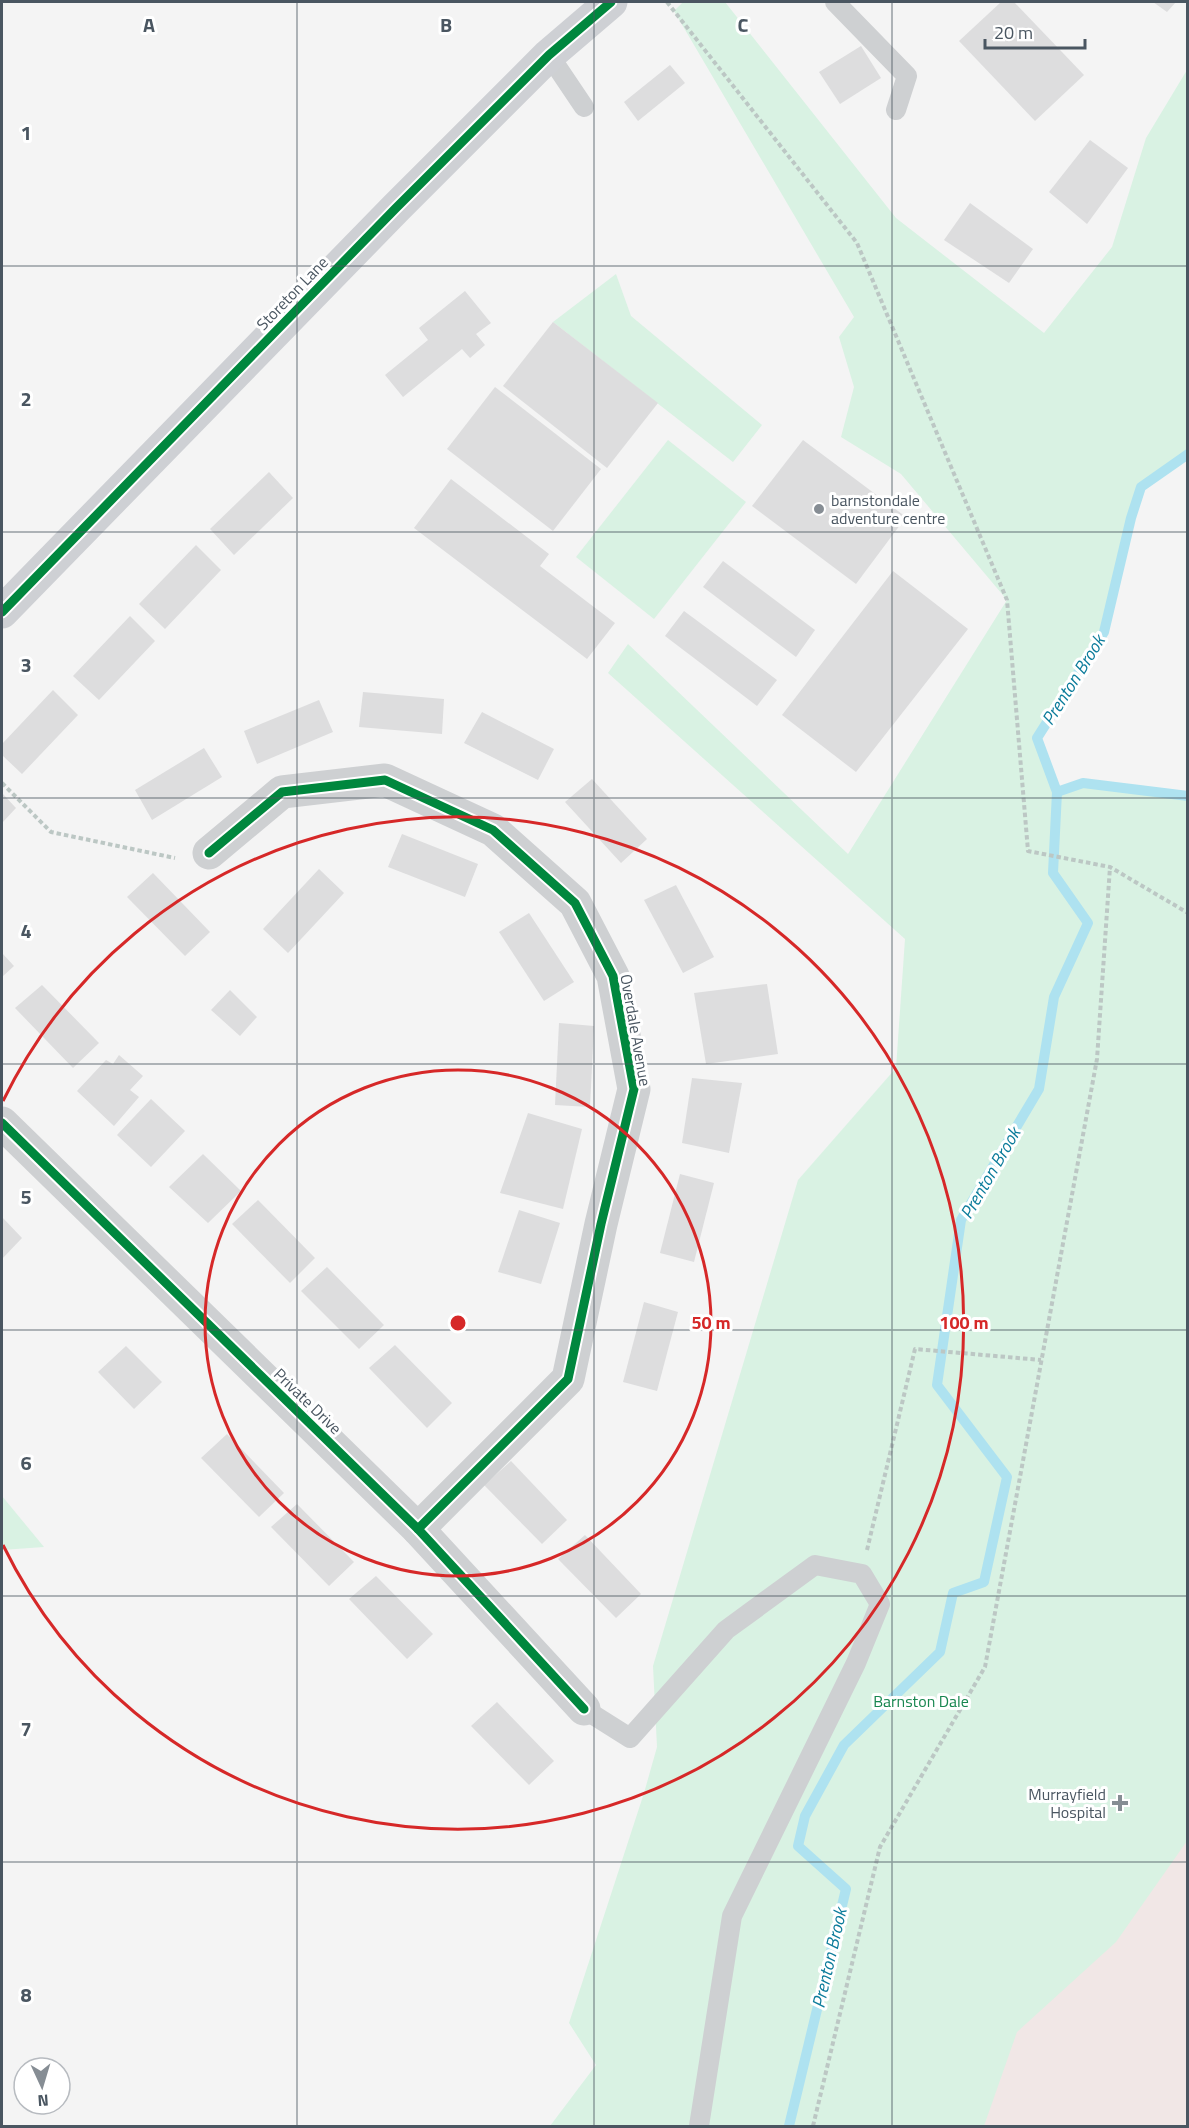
<svg xmlns="http://www.w3.org/2000/svg" width="1189" height="2128" viewBox="0 0 1189 2128" font-family="'Titillium Web',sans-serif">
  <rect width="100%" height="100%" fill="#f4f4f4"/>
  <!-- medical -->
  <path fill="#f1e7e6" d="M 1187,1616 L 1187,2126 L 856,2126 Z"/>
  <!-- green -->
  <g fill="#d9f2e3">
    <path d="M 683,2 L 725,2 L 896,218 L 1044,333 L 1112,247 L 1146,138 L 1187,70 L 1187,454 L 1141,487 L 1131,518 L 1104,632 L 1037,739 L 1057,792 L 1083,783 L 1187,796 L 1187,1841 L 1116,1942 L 1017,2032 L 984,2126 L 550,2126 L 596,2065 L 569,2023 L 644,1793 L 657,1747 L 653,1666 L 798,1180 L 896,1068 L 905,939 L 608,673 L 628,644 L 848,854 L 1007,600 L 901,474 L 841,437 L 854,387 L 839,337 L 854,317 L 674,11 Z"/>
    <path d="M 616,274 L 631,316 L 762,425 L 733,462 L 553,322 Z"/>
    <path d="M 668,440 L 746,502 L 654,619 L 576,557 Z"/>
    <path d="M 2,1496 L 44,1547 L 2,1550 Z"/>
  </g>
  <g fill="none" stroke-linecap="round" stroke-linejoin="round">
    <!-- stream -->
    <g stroke="#aee2f0" stroke-width="10">
      <path d="M 1057,792 L 1083,783 L 1188,796"/>
      <path d="M 789,2126 L 846,1889 L 798,1846 L 805,1816 L 844,1745 L 940,1652 L 953,1593 L 984,1582 L 1007,1477 L 937,1385 L 961,1220 L 1039,1089 L 1054,997 L 1088,923 L 1053,873 L 1057,792 L 1037,738 L 1104,632 L 1131,518 L 1141,487 L 1188,454"/>
    </g>
  </g>
  <!-- building -->
  <g fill="#ddddde">
    <path d="M 1001,2 L 1014,2 L 1084,75 L 1035,121 L 959,41 Z"/>
    <path d="M 1153,2 L 1176,2 L 1167,12 Z"/>
    <path d="M 861,46 L 881,78 L 840,104 L 819,72 Z"/>
    <path d="M 670,65 L 685,83 L 638,121 L 624,102 Z"/>
    <path d="M 1090,140 L 1128,168 L 1087,224 L 1049,192 Z"/>
    <path d="M 970,203 L 1033,249 L 1009,283 L 944,240 Z"/>
    <path d="M 465,291 L 491,323 L 476,334 L 485,345 L 470,358 L 462,349 L 403,397 L 385,375 L 428,340 L 419,328 Z"/>
    <path d="M 553,322 L 658,403 L 607,468 L 503,386 Z"/>
    <path d="M 495,387 L 601,469 L 553,531 L 447,449 Z"/>
    <path d="M 803,440 L 906,517 L 856,584 L 752,506 Z"/>
    <path d="M 269,472 L 293,498 L 234,555 L 210,529 Z"/>
    <path d="M 451,479 L 549,554 L 540,566 L 615,623 L 587,659 L 414,528 Z"/>
    <path d="M 196,545 L 221,570 L 165,629 L 139,604 Z"/>
    <path d="M 723,561 L 815,630 L 796,657 L 703,587 Z"/>
    <path d="M 893,571 L 968,629 L 856,772 L 782,715 Z"/>
    <path d="M 684,611 L 777,680 L 757,706 L 665,636 Z"/>
    <path d="M 130,616 L 155,641 L 99,700 L 73,676 Z"/>
    <path d="M 53,690 L 78,715 L 22,774 L 2,755 L 2,744 Z"/>
    <path d="M 363,692 L 444,699 L 442,734 L 359,727 Z"/>
    <path d="M 319,700 L 333,732 L 257,764 L 244,731 Z"/>
    <path d="M 482,712 L 554,749 L 538,780 L 464,743 Z"/>
    <path d="M 204,748 L 222,777 L 152,820 L 135,790 Z"/>
    <path d="M 592,779 L 647,839 L 621,863 L 565,802 Z"/>
    <path d="M 2,793 L 16,808 L 2,823 Z"/>
    <path d="M 402,834 L 478,864 L 465,897 L 388,867 Z"/>
    <path d="M 319,869 L 344,893 L 288,953 L 263,929 Z"/>
    <path d="M 153,873 L 210,932 L 185,956 L 127,897 Z"/>
    <path d="M 676,885 L 714,957 L 683,973 L 644,900 Z"/>
    <path d="M 529,913 L 574,982 L 544,1001 L 499,932 Z"/>
    <path d="M 2,953 L 14,966 L 2,977 Z"/>
    <path d="M 767,984 L 778,1054 L 706,1064 L 694,993 Z"/>
    <path d="M 42,985 L 99,1043 L 73,1068 L 15,1008 Z"/>
    <path d="M 230,990 L 257,1017 L 240,1036 L 211,1010 Z"/>
    <path d="M 559,1023 L 594,1026 L 590,1107 L 555,1105 Z"/>
    <path d="M 119,1055 L 143,1076 L 130,1090 L 139,1097 L 114,1126 L 77,1091 L 106,1060 L 113,1064 Z"/>
    <path d="M 692,1078 L 742,1083 L 729,1153 L 682,1143 Z"/>
    <path d="M 151,1099 L 185,1131 L 151,1167 L 117,1135 Z"/>
    <path d="M 528,1113 L 582,1129 L 563,1209 L 500,1193 Z"/>
    <path d="M 203,1154 L 241,1191 L 208,1223 L 169,1187 Z"/>
    <path d="M 680,1174 L 714,1183 L 694,1262 L 660,1253 Z"/>
    <path d="M 258,1200 L 315,1258 L 290,1283 L 232,1224 Z"/>
    <path d="M 519,1210 L 560,1223 L 541,1284 L 498,1272 Z"/>
    <path d="M 2,1217 L 22,1238 L 2,1259 Z"/>
    <path d="M 327,1267 L 384,1325 L 359,1349 L 301,1291 Z"/>
    <path d="M 644,1302 L 678,1312 L 657,1391 L 623,1382 Z"/>
    <path d="M 395,1345 L 452,1403 L 427,1428 L 369,1368 Z"/>
    <path d="M 126,1346 L 162,1382 L 134,1409 L 98,1372 Z"/>
    <path d="M 227,1434 L 284,1493 L 259,1517 L 201,1458 Z"/>
    <path d="M 511,1461 L 567,1520 L 542,1544 L 484,1485 Z"/>
    <path d="M 297,1504 L 354,1562 L 329,1586 L 271,1527 Z"/>
    <path d="M 585,1535 L 641,1594 L 616,1618 L 558,1559 Z"/>
    <path d="M 376,1576 L 433,1634 L 407,1659 L 349,1599 Z"/>
    <path d="M 497,1702 L 554,1761 L 529,1785 L 471,1726 Z"/>
  </g>
  <g fill="none" stroke-linecap="round" stroke-linejoin="round">
    <!-- path -->
    <g stroke="#bcc7c4" stroke-width="4" stroke-dasharray="4.5 3" stroke-linecap="butt">
      <path d="M 667,2 L 857,243 L 1007,600 L 1028,851 L 1110,867 L 1188,913"/>
      <path d="M 2,783 L 51,832 L 175,858"/>
      <path d="M 867,1550 L 915,1349 L 1041,1360"/>
      <path d="M 813,2126 L 880,1847 L 985,1667 L 1097,1059 L 1110,867"/>
    </g>
    <!-- lane -->
    <g stroke="#ced0d2" stroke-width="20">
      <path d="M 835,2 L 907,76 L 896,110"/>
      <path d="M 549,55 L 584,107"/>
      <path d="M 584,1709 L 630,1738 L 726,1630 L 815,1565 L 862,1574 L 880,1604 L 856,1663 L 732,1916 L 699,2126"/>
    </g>
    <!-- street -->
    <g stroke="#ced0d2" stroke-width="33">
      <path d="M 209,853 L 282,792 L 385,780 L 493,830 L 575,903 L 613,976 L 634,1089 L 601,1224 L 568,1379 L 418,1529"/>
      <path d="M 2,1123 L 418,1529 L 584,1709"/>
    </g>
    <!-- secondary -->
    <path stroke="#ced0d4" stroke-width="33" d="M 2,612 L 395,209 L 549,55 L 611,2"/>
    <!-- cycleway casing -->
    <g stroke="#fff" stroke-width="13">
      <g id="cycleway">
        <path d="M 2,612 L 395,209 L 549,55 L 611,2"/>
        <path d="M 209,853 L 282,792 L 385,780 L 493,830 L 575,903 L 613,976 L 634,1089 L 601,1224 L 568,1379 L 418,1529"/>
        <path d="M 2,1123 L 418,1529 L 584,1709"/>
      </g>
    </g>
    <!-- cycleway -->
    <use href="#cycleway" stroke="#00873e" stroke-width="9"/>
  </g>
  <!-- grid -->
  <path fill="none" stroke="#4a5661" stroke-width="1.5" stroke-opacity="0.55" d="M 297,2 L 297,2126M 594,2 L 594,2126M 892,2 L 892,2126M 2,266 L 1188,266M 2,532 L 1188,532M 2,798 L 1188,798M 2,1064 L 1188,1064M 2,1330 L 1188,1330M 2,1596 L 1188,1596M 2,1862 L 1188,1862"/>
  <!-- distance rings -->
  <g fill="none" stroke="#d62828" stroke-width="3">
    <circle cx="458" cy="1323" r="253"/>
    <path d="M3 1101A506 506 0 1 1 3 1545"/>
  </g>
  <!-- markers -->
  <g fill="#868d94" stroke="#fff" stroke-width="2">
    <circle cx="819" cy="509" r="6"/>
    <path d="M1117 1794h6v6h6v6h-6v6h-6v-6h-6v-6h6z"/>
  </g>
  <g text-anchor="middle" dominant-baseline="central" stroke-width="6" stroke-linejoin="round" paint-order="stroke">
    <!-- street labels -->
    <g font-size="16" fill="#4a5661" stroke="#fff">
      <text transform="translate(292 293) rotate(-46)">Storeton Lane</text>
      <text transform="translate(636 1030) rotate(80)">Overdale Avenue</text>
      <text transform="translate(308 1401) rotate(44)">Private Drive</text>
    </g>
    <!-- poi labels -->
    <g font-size="16" fill="#4a5661" stroke="#fff" text-anchor="start">
      <text x="831" y="500">barnstondale<tspan x="831" dy="18">adventure centre</tspan></text>
      <text x="1106" y="1794" text-anchor="end">Murrayfield<tspan x="1106" dy="18">Hospital</tspan></text>
    </g>
    <!-- park labels -->
    <g font-size="16" fill="#17864f" stroke="#fff">
      <text x="921" y="1701">Barnston Dale</text>
    </g>
    <!-- water labels -->
    <g font-size="18" font-style="italic" fill="#0c7c9b" stroke="#fff">
      <text transform="translate(1073 680) rotate(-58)">Prenton Brook</text>
      <text transform="translate(990 1173) rotate(-60)">Prenton Brook</text>
      <text transform="translate(829 1958) rotate(-77)">Prenton Brook</text>
    </g>
  </g>
  <g font-size="20" text-anchor="middle" font-weight="bold" fill="#4a5661" stroke="#fff" stroke-width="6" stroke-linejoin="round" paint-order="stroke">
    <text x="149" y="32">A</text>
    <text x="446" y="32">B</text>
    <text x="743" y="32">C</text>
    <text x="26" y="140">1</text>
    <text x="26" y="406">2</text>
    <text x="26" y="672">3</text>
    <text x="26" y="938">4</text>
    <text x="26" y="1204">5</text>
    <text x="26" y="1470">6</text>
    <text x="26" y="1736">7</text>
    <text x="26" y="2002">8</text>
  </g>
  <circle cx="458" cy="1323" r="9" fill="#d62828" stroke="#fff" stroke-width="3"/>
  <g font-size="18" text-anchor="middle" font-weight="bold" fill="#d62828" stroke="#fff" stroke-width="6" stroke-linejoin="round" paint-order="stroke">
    <text x="711" y="1329">50 m</text>
    <text x="964" y="1329">100 m</text>
  </g>
  <!-- border -->
  <rect width="1189" height="2128" fill="none" stroke="#4a5661" stroke-width="6"/>
  <!-- north arrow -->
  <g transform="translate(42 2086) rotate(176)"><circle r="28" fill="#ffffff" stroke="#b7bbc0" stroke-width="1.5"/>
  <path d="M0-4.5L10 22L0 15L-10 22Z" fill="#868d94"/>
  <text y="-9" font-size="16" font-weight="bold" text-anchor="middle" fill="#4a5661">N</text>
  </g>
  <!-- scale -->
  <path d="M985 39v9h100v-9" fill="none" stroke="#4a5661" stroke-width="3"/>
  <text x="994" y="39" font-size="18" fill="#4a5661" stroke="#ffffff" stroke-width="4.5" paint-order="stroke">20 m</text>
</svg>
